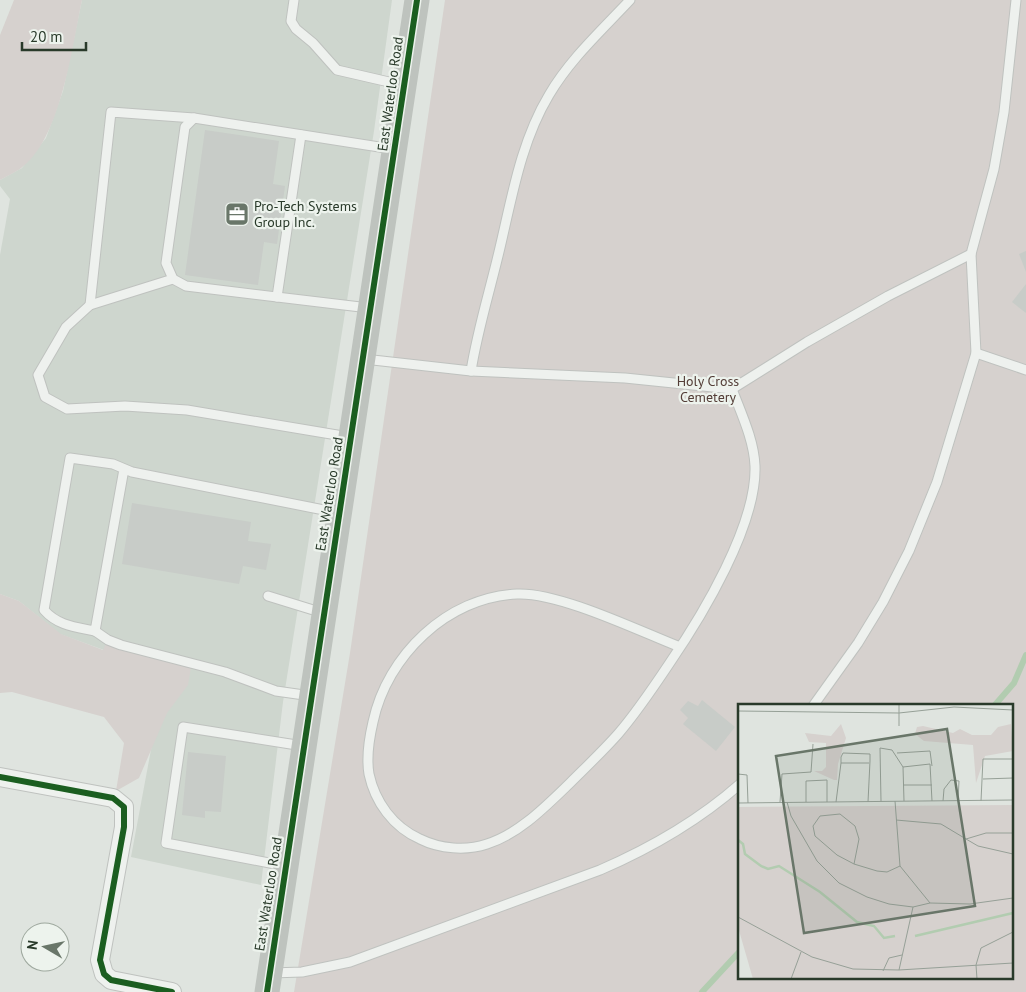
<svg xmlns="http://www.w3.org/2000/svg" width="1026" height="992" viewBox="0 0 1026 992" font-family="'PT Sans',sans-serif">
  <rect width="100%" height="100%" fill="#dfe4df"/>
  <!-- built -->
  <path fill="#ced6ce" d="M 82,0 L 392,0 L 374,131 L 283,702 L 261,885 L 131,857 L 158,712 L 108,640 L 104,650 L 60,634 L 19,601 L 0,594 L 0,255 L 10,199 L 0,186 L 0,180 L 22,168 L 46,138 L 63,91 Z"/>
  <!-- green -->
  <g fill="#d6d1ce" fill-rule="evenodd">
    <path d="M 14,0 L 82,0 C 72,47 61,140 20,169 C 14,173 7,176 0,180 L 0,35 Z"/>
    <path d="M 445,0 L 1026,0 L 1026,992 L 294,992 L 350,653 ZM 740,706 L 1012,706 L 1012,978 L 740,978 Z"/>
    <path d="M 0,594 L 19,601 L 61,634 L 103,650 L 108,640 L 191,667 L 188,685 L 167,713 L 139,778 L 116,791 L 124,743 L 104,717 L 12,692 L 0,693 Z"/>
  </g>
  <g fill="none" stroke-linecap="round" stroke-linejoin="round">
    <!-- stream -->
    <g stroke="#b2ccb0" stroke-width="6">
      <path d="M 994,706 L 1014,683 L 1026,655"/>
      <path d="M 702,992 L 740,951"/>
    </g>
  </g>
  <!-- building -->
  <g fill="#c8ccc8">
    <path d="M 205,130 L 279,141 L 273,184 L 285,186 L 277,244 L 264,242 L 258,285 L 185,275 Z"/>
    <path d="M 1026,251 L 1026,272 L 1019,254 Z"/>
    <path d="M 1026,284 L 1026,313 L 1012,302 Z"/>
    <path d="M 132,503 L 251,522 L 248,541 L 271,544 L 266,570 L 243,566 L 239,584 L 122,564 Z"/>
    <path d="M 702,700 L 735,727 L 716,751 L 683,724 L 688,718 L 680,710 L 688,701 L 698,706 Z"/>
    <path d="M 188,752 L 226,756 L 221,812 L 205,811 L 205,818 L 182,815 Z"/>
  </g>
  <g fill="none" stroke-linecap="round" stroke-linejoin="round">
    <!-- lane casing -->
    <g stroke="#bfc2bf" stroke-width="11">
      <g id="lane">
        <path d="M 294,0 L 291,21 L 296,29 L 313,43 L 337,70 L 402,85"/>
        <path d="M 173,279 L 90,305 L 66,327 L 38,375 L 45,397 L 67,409 L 125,406 L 187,410 L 349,437"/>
        <path d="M 277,297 L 301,135"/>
        <path d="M 90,305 L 111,112 L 194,118"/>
        <path d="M 369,308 L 186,286 L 173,279 L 166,263 L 185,127 L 194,118 L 392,149"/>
        <path d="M 976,353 L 1026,370"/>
        <path d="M 364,359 L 471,371 L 625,378 L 732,389 L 807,342 L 888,296 L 971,254 L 994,169 L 1004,112 L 1016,0"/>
        <path d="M 471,371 C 477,333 488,297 497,260 C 511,204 519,145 549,95 C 570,59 602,30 630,0"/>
        <path d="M 124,469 L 95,631 C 76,627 58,626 44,610 L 70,458 L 113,464 L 132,472 L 339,513"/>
        <path d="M 268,596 L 323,613"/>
        <path d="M 95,631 L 108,640 L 121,645 L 225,672 L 276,691 L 311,696"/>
        <path d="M 680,647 C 639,631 559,592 517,594 C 447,597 387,656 373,722 C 369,739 366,756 369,774 C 375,802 393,827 420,839 C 440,849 466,851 487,844 C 519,834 546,806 570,783 C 586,767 603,751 618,734 C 637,712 653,688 669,664 C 702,616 757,525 755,466 C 754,440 741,413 732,389"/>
        <path d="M 813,706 L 858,643 L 883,602 L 909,551 L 937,482 L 976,353 L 971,254"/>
        <path d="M 285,866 L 166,843 L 183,727 L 303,746"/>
        <path d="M 271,973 L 302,972 L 350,962 L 600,870 C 651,848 698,821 740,784"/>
      </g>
    </g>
    <!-- street casing -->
    <g stroke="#bfc2bf" stroke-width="20">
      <path id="street" d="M 0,777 L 113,798 L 124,807 L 124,827 L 100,960 L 104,974 L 111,980 L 172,992"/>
    </g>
    <!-- lane -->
    <use href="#lane" stroke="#eef1ee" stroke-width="9"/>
    <!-- street -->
    <use href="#street" stroke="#eef1ee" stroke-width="18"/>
    <!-- secondary -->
    <path stroke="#bec3be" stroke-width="25" d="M 267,992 L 417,0"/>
    <!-- cycleway casing -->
    <g stroke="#edf3ed" stroke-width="9">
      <g id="cycleway">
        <path d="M 0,777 L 113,798 L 124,807 L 124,827 L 100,960 L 104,974 L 111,980 L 172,992"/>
        <path d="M 267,992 L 417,0"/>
      </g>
    </g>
    <!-- cycleway -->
    <use href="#cycleway" stroke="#1b5e20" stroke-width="6"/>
  </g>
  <!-- icons -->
  <defs>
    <g id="office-square" transform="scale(1.25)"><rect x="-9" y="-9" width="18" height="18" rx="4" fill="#697669" stroke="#edf3ed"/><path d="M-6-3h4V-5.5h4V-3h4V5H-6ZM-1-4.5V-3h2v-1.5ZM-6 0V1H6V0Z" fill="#fff"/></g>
  </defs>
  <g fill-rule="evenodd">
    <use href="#office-square" x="237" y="214"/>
  </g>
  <g text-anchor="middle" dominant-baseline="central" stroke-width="4.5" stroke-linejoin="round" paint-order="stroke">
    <!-- street labels -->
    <g font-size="14" fill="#293a2a" stroke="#edf3ed">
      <text transform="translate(390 94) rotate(-82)">East Waterloo Road</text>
      <text transform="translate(329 494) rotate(-81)">East Waterloo Road</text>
      <text transform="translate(268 894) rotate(-81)">East Waterloo Road</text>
    </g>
    <!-- poi labels -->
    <g font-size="14" fill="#293a2a" stroke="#edf3ed" text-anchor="start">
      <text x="254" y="206">Pro-Tech Systems<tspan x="254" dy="16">Group Inc.</tspan></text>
    </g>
    <!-- park labels -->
    <g font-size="14" fill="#543e38" stroke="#edf3ed">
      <text x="708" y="381">Holy Cross<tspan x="708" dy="16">Cemetery</tspan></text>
    </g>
  </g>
  <!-- overview -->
  <g transform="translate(738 704)">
    <rect width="275" height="275" fill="#dfe4df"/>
    <path d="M 103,20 L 108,34 L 100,60 L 99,76 L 96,76 L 76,67 L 84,67 L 88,63 L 88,39 L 71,38 L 67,29 L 93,32 ZM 273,20 L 275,47 L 247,52 L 238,79 L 235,41 L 186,37 L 177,30 L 179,23 L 185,22 L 215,29 L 222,25 L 234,31 L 253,31 L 260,23 ZM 275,101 L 275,275 L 15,275 L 0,223 L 0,103 Z" fill="#d6d1ce"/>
    <path fill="none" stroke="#b2ccb0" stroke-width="2.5" d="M 0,136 L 5,140 L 7,150 L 23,162 L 30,165 L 41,162 L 82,188 L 119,218 L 136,222 L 146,234 L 157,232M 177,232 L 275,209"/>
    <path fill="none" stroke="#96a097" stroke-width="1" d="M 0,7 L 161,9 L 216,3 L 275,6M 161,22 L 161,0M 159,49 L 192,47 L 194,62M 0,70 L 9,71 L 10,99M 245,75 L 275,74M 165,81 L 194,81M 143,97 L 142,44 L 154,46 L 165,63M 157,97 L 162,162 L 192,199 L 232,200 L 275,194M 166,97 L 165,63 L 192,60 L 194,97M 205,97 L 206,85 L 213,76 L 221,77 L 220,97M 243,97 L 245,55 L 275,55M 42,98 L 44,70 L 73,68 L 75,40M 49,98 L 53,112 L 79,157 L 101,179 L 129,193 L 151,200 L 175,203 L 192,199M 68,98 L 68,77 L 89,76 L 89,98M 98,98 L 103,59M 130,98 L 132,57 L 132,50 L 105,49 L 103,53 L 103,59 L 131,59M 0,99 L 275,96M 158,116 L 203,120 L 228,135 L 248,129 L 275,129M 228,135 L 240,142 L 275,150M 116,160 L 121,135 L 117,122 L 102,110 L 82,112 L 75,122 L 77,132 L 99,151 L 116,160 L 139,167 L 149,168 L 162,162M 0,213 L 74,253 L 115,265 L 161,266 L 275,259M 161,266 L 175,203M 145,267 L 151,254 L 164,251M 53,275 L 63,248M 239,275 L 238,261 L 243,244 L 275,228"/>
    <path fill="#697669" fill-opacity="0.15" stroke="#697669" stroke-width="2.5" d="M 209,25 L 237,202 L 66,229 L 38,52 Z"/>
    <rect width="275" height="275" fill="none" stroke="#293a2a" stroke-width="2.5"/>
  </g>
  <!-- north arrow -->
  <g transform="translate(45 947) rotate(279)"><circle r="24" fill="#edf3ed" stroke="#9fa99f"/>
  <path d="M0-4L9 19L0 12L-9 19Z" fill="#697669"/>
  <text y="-8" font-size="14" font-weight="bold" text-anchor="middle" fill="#293a2a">N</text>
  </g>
  <!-- scale -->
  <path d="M22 42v8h64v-8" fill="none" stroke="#293a2a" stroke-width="2.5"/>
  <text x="30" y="42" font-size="15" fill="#293a2a" stroke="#edf3ed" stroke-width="4" paint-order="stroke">20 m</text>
</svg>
